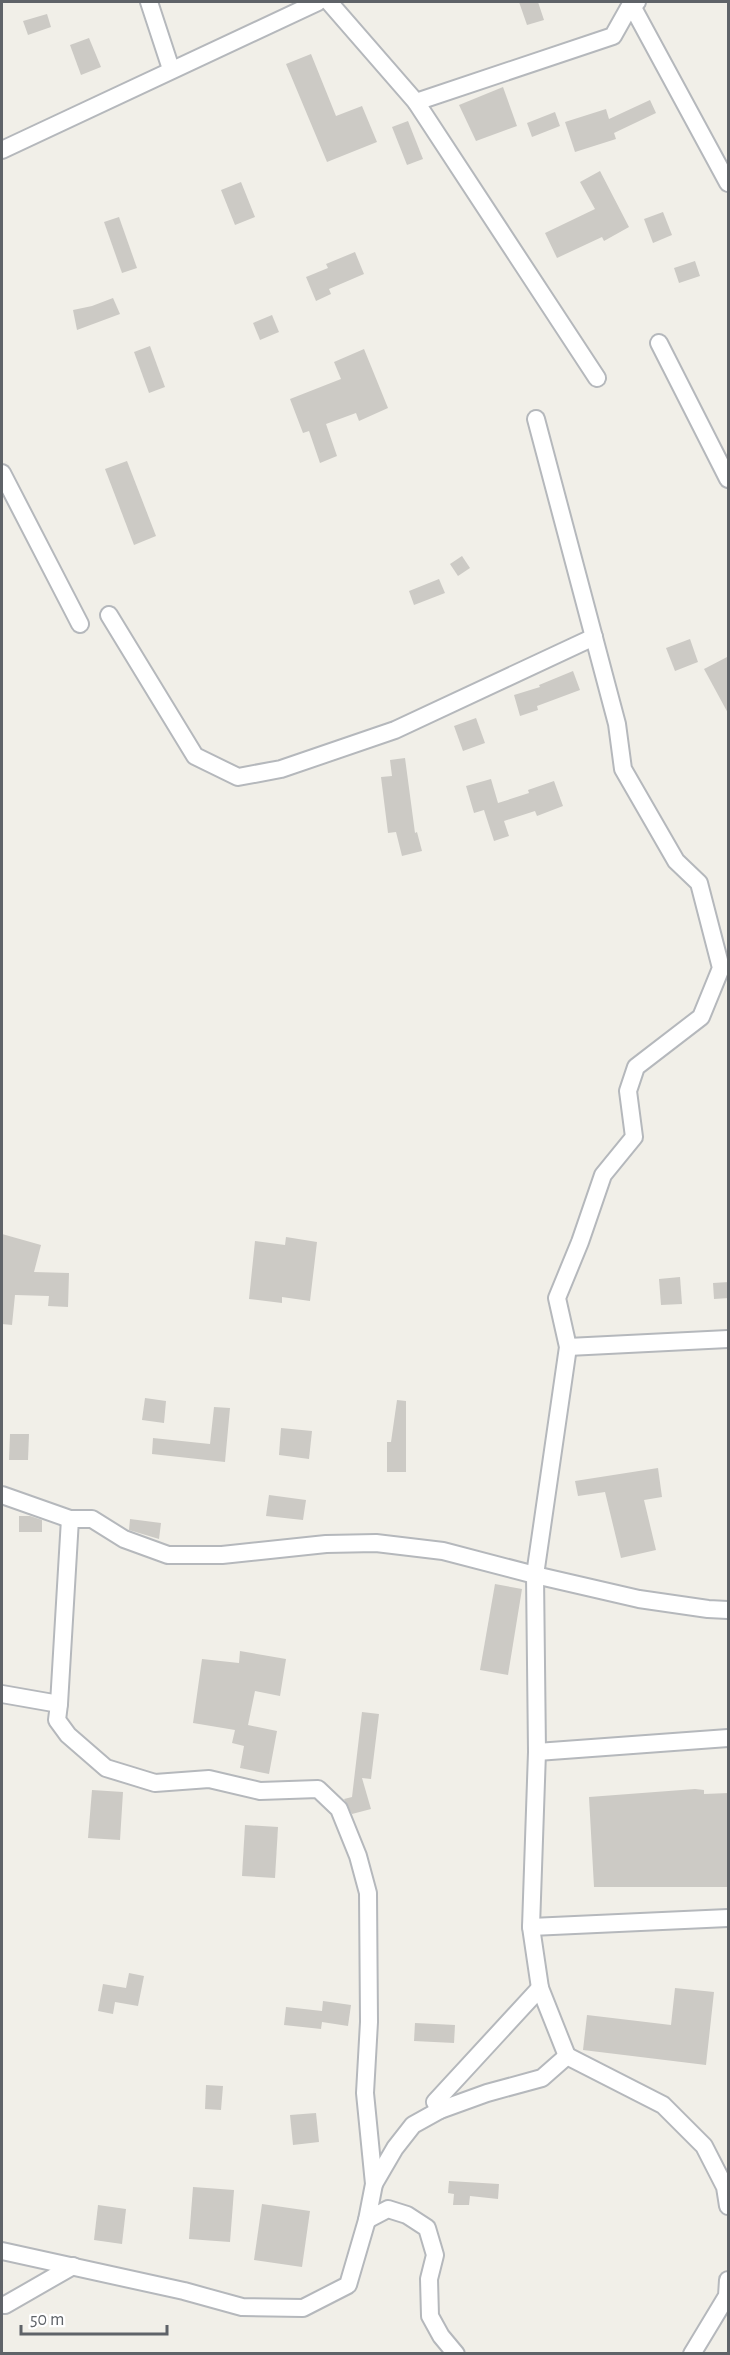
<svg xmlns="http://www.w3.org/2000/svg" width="730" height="2355" viewBox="0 0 730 2355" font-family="'Alegreya Sans',sans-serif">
  <rect width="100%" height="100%" fill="#f1efe8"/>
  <!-- building -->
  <g fill="#cccac5">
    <path d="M 519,2 L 538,2 L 544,20 L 527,25 Z"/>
    <path d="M 47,14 L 51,27 L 28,35 L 23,21 Z"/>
    <path d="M 89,38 L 101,67 L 81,75 L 70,45 Z"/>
    <path d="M 311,54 L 336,116 L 362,106 L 377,142 L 327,162 L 286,64 Z"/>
    <path d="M 503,87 L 517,126 L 476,141 L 459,105 Z"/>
    <path d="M 650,100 L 656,113 L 614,133 L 616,139 L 575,152 L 565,122 L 606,109 L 609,119 Z"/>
    <path d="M 555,112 L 560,126 L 532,137 L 527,123 Z"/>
    <path d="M 408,121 L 423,159 L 407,165 L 392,127 Z"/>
    <path d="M 600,171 L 629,227 L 604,241 L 602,237 L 557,258 L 545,233 L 595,209 L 580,182 Z"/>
    <path d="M 241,182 L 255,217 L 235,225 L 221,190 Z"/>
    <path d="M 663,212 L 672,235 L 653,243 L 644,219 Z"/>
    <path d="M 119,217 L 137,268 L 122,273 L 104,222 Z"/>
    <path d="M 355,252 L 364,274 L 329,289 L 331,294 L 316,301 L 306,277 L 328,268 L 326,264 Z"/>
    <path d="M 695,261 L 700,276 L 679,283 L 674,268 Z"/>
    <path d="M 113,298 L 120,314 L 77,330 L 73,310 L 92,306 Z"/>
    <path d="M 272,315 L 279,332 L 260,340 L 253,323 Z"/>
    <path d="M 150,346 L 165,387 L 149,393 L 134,352 Z"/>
    <path d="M 364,349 L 388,408 L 359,421 L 356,413 L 326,424 L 337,456 L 320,463 L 309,431 L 303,433 L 290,399 L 341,379 L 334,362 Z"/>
    <path d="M 127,461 L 156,536 L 134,545 L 105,469 Z"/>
    <path d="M 462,556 L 470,568 L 458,576 L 450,564 Z"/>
    <path d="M 439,579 L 445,593 L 414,605 L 409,591 Z"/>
    <path d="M 690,639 L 698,662 L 675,671 L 666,648 Z"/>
    <path d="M 729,656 L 729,715 L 704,669 Z"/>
    <path d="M 573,671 L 580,690 L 537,706 L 538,710 L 520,716 L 514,695 L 540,687 L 539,685 Z"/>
    <path d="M 476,718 L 485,743 L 463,751 L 454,726 Z"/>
    <path d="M 405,758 L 415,833 L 417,832 L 422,851 L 402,856 L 396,832 L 388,833 L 381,777 L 392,776 L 390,760 Z"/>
    <path d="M 491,779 L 498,803 L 529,793 L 528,790 L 554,781 L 563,806 L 537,816 L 535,811 L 504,821 L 509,836 L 494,841 L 484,810 L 474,813 L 466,786 Z"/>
    <path d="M 2,1234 L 41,1245 L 34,1272 L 69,1273 L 68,1307 L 48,1306 L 49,1296 L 15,1295 L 12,1325 L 2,1324 Z"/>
    <path d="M 286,1237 L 317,1242 L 310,1301 L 282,1297 L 282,1303 L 249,1299 L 255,1241 L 285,1245 Z"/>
    <path d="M 680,1277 L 682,1304 L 661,1305 L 659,1279 Z"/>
    <path d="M 729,1282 L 729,1298 L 714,1299 L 713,1283 Z"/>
    <path d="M 145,1398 L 166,1401 L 164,1423 L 142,1420 Z"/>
    <path d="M 397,1400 L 406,1401 L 406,1472 L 387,1472 L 387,1442 L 391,1442 Z"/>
    <path d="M 214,1407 L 230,1408 L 225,1462 L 152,1454 L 153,1438 L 210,1444 Z"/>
    <path d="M 281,1428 L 312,1431 L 309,1459 L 279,1455 Z"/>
    <path d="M 10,1434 L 29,1434 L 28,1460 L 9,1460 Z"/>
    <path d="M 658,1468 L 662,1497 L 644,1500 L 656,1550 L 621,1558 L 605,1492 L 578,1496 L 575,1481 Z"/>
    <path d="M 269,1495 L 306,1500 L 303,1520 L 266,1516 Z"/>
    <path d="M 19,1516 L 30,1516 L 42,1520 L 42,1532 L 19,1532 Z"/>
    <path d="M 130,1519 L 161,1523 L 159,1539 L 129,1530 Z"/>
    <path d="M 495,1584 L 522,1589 L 508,1675 L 480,1670 Z"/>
    <path d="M 240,1651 L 286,1659 L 280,1696 L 255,1691 L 248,1725 L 277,1731 L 269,1774 L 240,1768 L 244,1746 L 232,1743 L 235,1730 L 193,1723 L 202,1659 L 239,1663 Z"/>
    <path d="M 362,1712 L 379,1714 L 371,1779 L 362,1778 L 371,1809 L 352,1814 L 344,1799 L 352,1797 Z"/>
    <path d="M 695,1789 L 704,1790 L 704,1794 L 729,1793 L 729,1887 L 594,1887 L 589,1797 Z"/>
    <path d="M 92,1790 L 123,1792 L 120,1840 L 88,1838 Z"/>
    <path d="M 245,1825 L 278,1827 L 275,1878 L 242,1876 Z"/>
    <path d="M 129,1973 L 144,1976 L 138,2006 L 115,2002 L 113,2014 L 98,2011 L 103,1984 L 126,1988 Z"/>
    <path d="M 675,1988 L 714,1992 L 706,2065 L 583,2050 L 587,2015 L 671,2025 Z"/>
    <path d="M 323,2001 L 351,2005 L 348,2026 L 322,2022 L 321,2029 L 284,2025 L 286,2007 L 322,2011 Z"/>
    <path d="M 415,2023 L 455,2025 L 454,2043 L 414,2041 Z"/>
    <path d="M 206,2085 L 223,2086 L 221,2110 L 205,2109 Z"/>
    <path d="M 316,2113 L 319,2142 L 293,2145 L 290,2115 Z"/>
    <path d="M 449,2181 L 499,2184 L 498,2199 L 470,2196 L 469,2205 L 453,2205 L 454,2194 L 448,2193 Z"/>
    <path d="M 193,2187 L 234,2190 L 230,2242 L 189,2239 Z"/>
    <path d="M 262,2204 L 310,2211 L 302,2267 L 254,2260 Z"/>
    <path d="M 98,2205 L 126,2209 L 122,2244 L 94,2240 Z"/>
  </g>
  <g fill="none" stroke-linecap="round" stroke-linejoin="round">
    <!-- minor casing -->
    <g stroke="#b5b8bc" stroke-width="20">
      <g id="minor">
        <path d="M 149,2 L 171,69"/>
        <path d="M 329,2 L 416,102 L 597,378"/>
        <path d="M 631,4 L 728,183"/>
        <path d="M 416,102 L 613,36 L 631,4 L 637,2"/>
        <path d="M 2,150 L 318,2"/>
        <path d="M 659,343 L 728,479"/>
        <path d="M 536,419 L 617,724 L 623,769 L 676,861 L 699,883 L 721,968 L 701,1017 L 636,1067 L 628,1091 L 634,1137 L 603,1175 L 580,1242 L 557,1298 L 568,1347 L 535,1575 L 537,1752 L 531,1927 L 540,1988 L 567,2056"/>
        <path d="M 2,473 L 80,624"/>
        <path d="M 109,615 L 195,756 L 238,777 L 281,769 L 395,730 L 594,637"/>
        <path d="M 568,1347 L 728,1339"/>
        <path d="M 2,1495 L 70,1519 L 92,1519 L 124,1539 L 168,1555 L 222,1555 L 326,1544 L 376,1543 L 443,1551 L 535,1575 L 639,1599 L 708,1609 L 728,1610"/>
        <path d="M 2,1694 L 59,1704 L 57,1720 L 68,1735 L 106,1768 L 155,1783 L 209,1779 L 260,1791 L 318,1789 L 339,1809 L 358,1856 L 368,1893 L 369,2022 L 365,2093 L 374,2184 L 367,2220 L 348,2285 L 303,2308 L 242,2307 L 184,2291 L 2,2251"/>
        <path d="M 59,1704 L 70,1519"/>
        <path d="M 537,1752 L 728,1738"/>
        <path d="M 531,1927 L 728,1918"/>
        <path d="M 440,2110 L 435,2102 L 540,1988"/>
        <path d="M 374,2184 L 395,2148 L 413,2125 L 440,2110 L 487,2093 L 542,2078 L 567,2056 L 663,2105 L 704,2146 L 725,2187 L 728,2206"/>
        <path d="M 367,2220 L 388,2209 L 407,2215 L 427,2228 L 435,2255 L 429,2279 L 430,2316 L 441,2336 L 456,2354"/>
        <path d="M 5,2305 L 73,2266"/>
        <path d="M 692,2354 L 727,2296 L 728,2280"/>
      </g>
    </g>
    <!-- minor -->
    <use href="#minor" stroke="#fff" stroke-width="16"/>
  </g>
  <!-- border -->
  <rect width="730" height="2355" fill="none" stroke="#5f6368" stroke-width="6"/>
  <!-- scale -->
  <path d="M21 2325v9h146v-9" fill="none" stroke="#5f6368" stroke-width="3"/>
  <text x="30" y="2325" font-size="18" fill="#5f6368" stroke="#ffffff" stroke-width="4.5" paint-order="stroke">50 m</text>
</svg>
